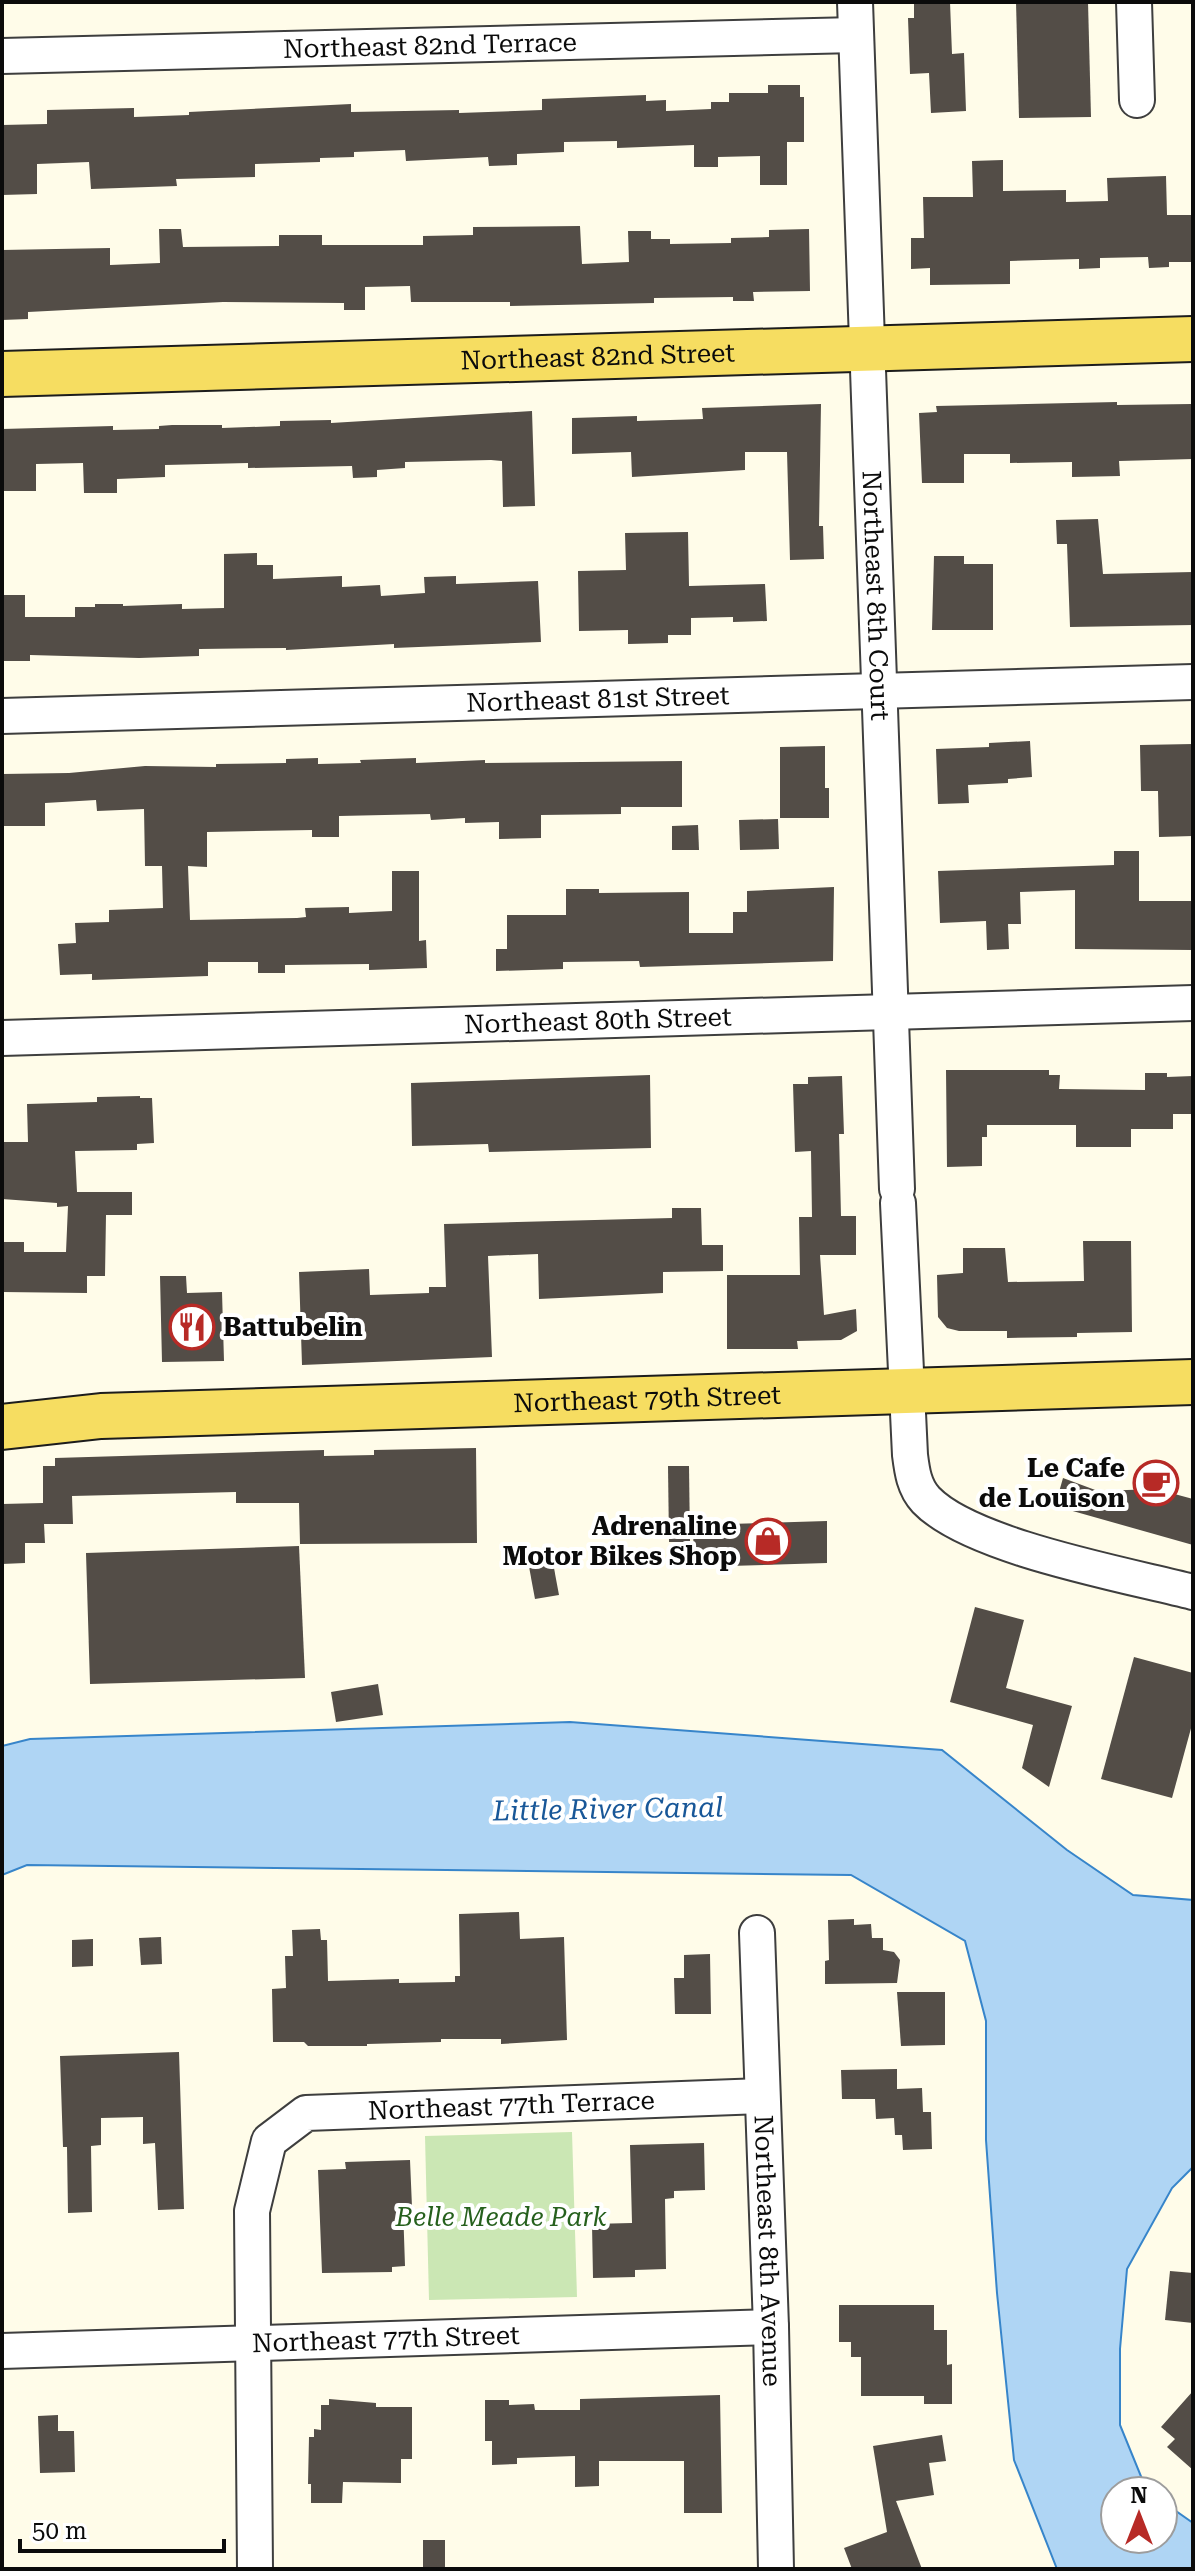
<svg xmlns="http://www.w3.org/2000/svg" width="1195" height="2571" viewBox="0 0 1195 2571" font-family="'Roboto Serif',serif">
  <rect width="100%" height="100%" fill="#fffce9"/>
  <!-- green -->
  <path fill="#cbe7b4" d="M 572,2132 L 577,2297 L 429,2300 L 425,2136 Z"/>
  <!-- water -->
  <path fill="#afd5f4" stroke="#3785ca" stroke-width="2" d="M 570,1722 L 942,1750 L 1067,1850 L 1133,1895 L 1193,1900 L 1193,2167 L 1172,2188 L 1127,2269 L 1120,2349 L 1120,2425 L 1147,2491 L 1115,2491 L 1115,2539 L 1163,2539 L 1163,2502 L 1193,2523 L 1193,2569 L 1057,2569 L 1014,2460 L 997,2293 L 986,2140 L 986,2021 L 965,1941 L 851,1875 L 27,1865 L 2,1875 L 2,1746 L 30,1739 Z"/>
  <!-- building -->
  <g fill="#534d47">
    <path d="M 914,2 L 950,2 L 952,54 L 964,53 L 966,111 L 931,113 L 929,73 L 910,74 L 908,18 L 914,18 Z"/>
    <path d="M 1016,2 L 1088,2 L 1091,117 L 1019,118 Z"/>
    <path d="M 768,85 L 800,85 L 800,97 L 804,97 L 804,142 L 787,142 L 787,185 L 760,185 L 760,156 L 718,157 L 718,167 L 694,167 L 694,145 L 617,148 L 617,141 L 564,142 L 564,152 L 517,154 L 517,165 L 489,166 L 488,157 L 406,161 L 405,150 L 354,152 L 354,157 L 320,158 L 320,162 L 255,164 L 255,177 L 176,179 L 177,186 L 91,189 L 89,162 L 37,164 L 37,194 L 2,195 L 2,125 L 47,124 L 47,110 L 134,108 L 134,117 L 189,115 L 189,112 L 351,104 L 351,112 L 459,110 L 459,113 L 542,110 L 542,99 L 646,95 L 646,101 L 666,100 L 666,111 L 711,109 L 711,102 L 729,102 L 729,93 L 768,93 Z"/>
    <path d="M 1003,160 L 1003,191 L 1066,190 L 1066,202 L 1108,201 L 1107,178 L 1166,176 L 1167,215 L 1193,215 L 1193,262 L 1169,262 L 1169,267 L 1149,268 L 1148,257 L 1100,258 L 1100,268 L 1079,269 L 1079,259 L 1010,261 L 1010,284 L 930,285 L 930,268 L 911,269 L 911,238 L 924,238 L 923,197 L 973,197 L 972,161 Z"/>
    <path d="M 580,226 L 582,264 L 629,262 L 628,231 L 651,231 L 651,239 L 670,239 L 670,244 L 731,243 L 731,238 L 769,237 L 769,230 L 809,229 L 810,291 L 753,292 L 754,301 L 733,301 L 733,297 L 654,298 L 654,303 L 510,306 L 510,302 L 411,302 L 410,286 L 365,287 L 365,310 L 344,310 L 344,303 L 223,302 L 28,312 L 28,319 L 2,320 L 2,250 L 110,248 L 110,265 L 160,263 L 159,229 L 181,229 L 183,247 L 279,246 L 279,235 L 322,235 L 322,245 L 423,245 L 423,236 L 473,235 L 473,227 Z"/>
    <path d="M 1117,402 L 1117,405 L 1192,404 L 1193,459 L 1119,461 L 1120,476 L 1072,477 L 1072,462 L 1010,463 L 1010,454 L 964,454 L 964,483 L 922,483 L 919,413 L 937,412 L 936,406 Z"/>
    <path d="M 821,404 L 819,526 L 823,526 L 824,559 L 790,560 L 787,452 L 745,452 L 745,470 L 632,477 L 631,452 L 572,454 L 572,418 L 637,416 L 637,421 L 703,419 L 702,408 Z"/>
    <path d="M 532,411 L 535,506 L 503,507 L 502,461 L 491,460 L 405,462 L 405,468 L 377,470 L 377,477 L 353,478 L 352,466 L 248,468 L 248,463 L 165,465 L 165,477 L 117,479 L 117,493 L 84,493 L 83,463 L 36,464 L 36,491 L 2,491 L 2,429 L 113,426 L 113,430 L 159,429 L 159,426 L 172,425 L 222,425 L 222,428 L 280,426 L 280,421 L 331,420 L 331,423 Z"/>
    <path d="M 1098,519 L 1103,574 L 1193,572 L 1193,625 L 1070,627 L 1067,544 L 1057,544 L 1056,520 Z"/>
    <path d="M 688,532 L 689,586 L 765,584 L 767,621 L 733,622 L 733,617 L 691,618 L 691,635 L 668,635 L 668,643 L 628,644 L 628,630 L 579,631 L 578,571 L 626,570 L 625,533 Z"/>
    <path d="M 257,553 L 257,565 L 273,565 L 273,579 L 342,576 L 342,587 L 380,585 L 381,596 L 425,593 L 424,577 L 456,576 L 456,584 L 538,581 L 541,642 L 394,648 L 394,644 L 286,650 L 286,648 L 199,649 L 199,656 L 139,658 L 30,655 L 30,661 L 2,661 L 2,595 L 25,595 L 25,617 L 75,617 L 75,607 L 95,607 L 95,604 L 123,604 L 123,606 L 182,604 L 182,609 L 224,608 L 224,554 Z"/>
    <path d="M 934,556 L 964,556 L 964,564 L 993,564 L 993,630 L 932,630 Z"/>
    <path d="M 1030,741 L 1032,777 L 1008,779 L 1008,783 L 968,785 L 969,803 L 938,804 L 936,749 L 989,747 L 989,743 Z"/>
    <path d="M 1193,744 L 1193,836 L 1159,837 L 1158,791 L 1141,791 L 1140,745 Z"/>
    <path d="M 825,746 L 825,788 L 829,788 L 829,818 L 780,818 L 780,747 Z"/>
    <path d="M 318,758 L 318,764 L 361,763 L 360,760 L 416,758 L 416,763 L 485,760 L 485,763 L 682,761 L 682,807 L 621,807 L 621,814 L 541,815 L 541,838 L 499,839 L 499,822 L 465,823 L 465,818 L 431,820 L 430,814 L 339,816 L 339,837 L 312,837 L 312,830 L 207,832 L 207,867 L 188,866 L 190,920 L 297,918 L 306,917 L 305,908 L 349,907 L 349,913 L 392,911 L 392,871 L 419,871 L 419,941 L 426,940 L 427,968 L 369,970 L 369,964 L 285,965 L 285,973 L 258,973 L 258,962 L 208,962 L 208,976 L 92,980 L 92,974 L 60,975 L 58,944 L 76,943 L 75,923 L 109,922 L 109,910 L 163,908 L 162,866 L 145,866 L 144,809 L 97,811 L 96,800 L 45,803 L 45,826 L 2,826 L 2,774 L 69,773 L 145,766 L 216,767 L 216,764 L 286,763 L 286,759 Z"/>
    <path d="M 778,819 L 779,849 L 740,850 L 739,820 Z"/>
    <path d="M 698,825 L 699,850 L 672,850 L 672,826 Z"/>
    <path d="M 1114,851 L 1139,851 L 1139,901 L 1193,901 L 1193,950 L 1075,949 L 1075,890 L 1020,892 L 1021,924 L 1008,924 L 1009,949 L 987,950 L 986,921 L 940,923 L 938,871 L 1114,865 Z"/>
    <path d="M 834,887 L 833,961 L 640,967 L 639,961 L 563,962 L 563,969 L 496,971 L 496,949 L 507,949 L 507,915 L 566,915 L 566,889 L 599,889 L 599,893 L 689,892 L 689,933 L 733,933 L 733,912 L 747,912 L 747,891 Z"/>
    <path d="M 946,1070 L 1049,1070 L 1049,1075 L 1060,1075 L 1059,1089 L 1145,1090 L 1145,1073 L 1167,1073 L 1167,1077 L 1193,1076 L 1193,1114 L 1173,1114 L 1173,1129 L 1131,1129 L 1131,1147 L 1076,1147 L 1076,1125 L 987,1125 L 987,1137 L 982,1137 L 982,1166 L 947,1167 Z"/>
    <path d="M 650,1075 L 651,1148 L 489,1152 L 488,1144 L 412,1146 L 411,1083 Z"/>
    <path d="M 842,1076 L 844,1134 L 839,1134 L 841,1216 L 856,1216 L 856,1255 L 820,1255 L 824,1315 L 856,1309 L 857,1331 L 841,1340 L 797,1341 L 798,1349 L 727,1349 L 727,1275 L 800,1275 L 799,1217 L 812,1217 L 811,1151 L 795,1152 L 793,1084 L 808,1084 L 808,1077 Z"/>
    <path d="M 140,1096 L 140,1098 L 152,1098 L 154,1143 L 137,1144 L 137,1150 L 75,1151 L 77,1192 L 132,1192 L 132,1215 L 106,1215 L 105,1276 L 87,1276 L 87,1293 L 2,1292 L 2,1242 L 24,1242 L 24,1252 L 66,1252 L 68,1206 L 57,1207 L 57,1203 L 2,1199 L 2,1142 L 28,1142 L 27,1104 L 97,1102 L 97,1097 Z"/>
    <path d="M 672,1208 L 701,1208 L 702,1245 L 723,1245 L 723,1271 L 663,1272 L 663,1293 L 539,1299 L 538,1254 L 488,1256 L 492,1357 L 302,1365 L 299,1272 L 369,1269 L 370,1295 L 429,1293 L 429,1287 L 446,1287 L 444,1224 L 672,1218 Z"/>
    <path d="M 1083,1241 L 1131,1241 L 1132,1332 L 1077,1333 L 1077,1337 L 1007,1338 L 1007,1331 L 959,1331 L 947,1328 L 938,1317 L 937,1275 L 963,1273 L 963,1248 L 1005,1248 L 1008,1282 L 1084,1281 Z"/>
    <path d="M 160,1276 L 186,1276 L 187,1293 L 222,1292 L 224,1361 L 162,1362 Z"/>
    <path d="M 476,1448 L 477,1543 L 300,1544 L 299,1503 L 236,1503 L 236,1492 L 72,1496 L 73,1524 L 44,1524 L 45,1543 L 25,1543 L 25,1563 L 2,1564 L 2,1504 L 43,1503 L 43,1466 L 55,1466 L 55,1458 L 324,1450 L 324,1456 L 374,1455 L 374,1450 Z"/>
    <path d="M 668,1466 L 689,1466 L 690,1542 L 669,1542 Z"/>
    <path d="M 1063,1478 L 1098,1491 L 1156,1489 L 1193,1499 L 1193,1545 L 1055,1506 Z"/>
    <path d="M 827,1521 L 827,1563 L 694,1567 L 693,1525 Z"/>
    <path d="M 299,1546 L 305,1678 L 90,1684 L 86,1553 Z"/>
    <path d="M 551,1552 L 559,1595 L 535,1599 L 527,1556 Z"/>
    <path d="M 975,1607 L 1024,1620 L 1006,1688 L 1072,1706 L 1049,1787 L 1022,1768 L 1033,1725 L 950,1702 Z"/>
    <path d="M 1134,1657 L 1193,1673 L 1193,1721 L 1172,1798 L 1101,1779 Z"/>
    <path d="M 378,1684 L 383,1715 L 336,1722 L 331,1692 Z"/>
    <path d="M 519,1912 L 520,1939 L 564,1937 L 567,2040 L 501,2044 L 501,2039 L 441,2039 L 441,2042 L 367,2044 L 367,2046 L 308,2046 L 304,2042 L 273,2042 L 272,1989 L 286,1988 L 285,1956 L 293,1956 L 292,1930 L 320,1929 L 321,1940 L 327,1940 L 328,1981 L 399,1979 L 399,1983 L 455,1982 L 455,1976 L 460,1976 L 459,1914 Z"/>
    <path d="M 854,1919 L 854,1925 L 871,1924 L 872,1938 L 883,1938 L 883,1950 L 894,1952 L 900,1960 L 897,1983 L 825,1984 L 825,1961 L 829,1960 L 828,1920 Z"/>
    <path d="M 161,1937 L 162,1964 L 141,1965 L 139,1938 Z"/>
    <path d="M 93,1939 L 93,1966 L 72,1967 L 72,1940 Z"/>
    <path d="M 710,1954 L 711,2014 L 675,2014 L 674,1978 L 684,1978 L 684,1955 Z"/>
    <path d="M 897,1992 L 945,1992 L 945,2045 L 901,2046 Z"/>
    <path d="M 179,2052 L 184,2209 L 158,2210 L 155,2143 L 143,2144 L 143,2117 L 101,2118 L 101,2145 L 91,2146 L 92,2212 L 68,2213 L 67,2147 L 63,2147 L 60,2056 Z"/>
    <path d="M 897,2069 L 897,2089 L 922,2088 L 923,2112 L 931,2112 L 932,2149 L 903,2150 L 902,2135 L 895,2135 L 894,2118 L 876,2119 L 875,2099 L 842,2099 L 841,2070 Z"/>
    <path d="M 704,2143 L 705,2190 L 674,2191 L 674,2198 L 665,2199 L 666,2269 L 635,2270 L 635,2277 L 593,2278 L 592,2224 L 632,2223 L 630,2145 Z"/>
    <path d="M 410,2160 L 412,2207 L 403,2207 L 405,2266 L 392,2267 L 392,2272 L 322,2273 L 318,2170 L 346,2169 L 345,2162 Z"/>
    <path d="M 1170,2271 L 1193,2273 L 1193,2323 L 1165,2320 Z"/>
    <path d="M 839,2305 L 934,2305 L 934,2330 L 947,2330 L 947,2365 L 952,2364 L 952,2404 L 924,2404 L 924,2396 L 861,2396 L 861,2357 L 851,2357 L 851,2342 L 839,2342 Z"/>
    <path d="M 1193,2391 L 1193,2470 L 1167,2447 L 1175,2439 L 1161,2427 Z"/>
    <path d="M 720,2395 L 722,2513 L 684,2513 L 684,2461 L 599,2461 L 599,2486 L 575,2487 L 575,2456 L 517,2458 L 517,2464 L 492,2465 L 492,2441 L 485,2441 L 485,2400 L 509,2400 L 509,2405 L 534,2404 L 535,2410 L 580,2410 L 580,2399 Z"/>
    <path d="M 329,2399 L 376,2403 L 376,2407 L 412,2407 L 412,2459 L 401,2459 L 401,2483 L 343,2482 L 342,2503 L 311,2503 L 311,2484 L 308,2484 L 309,2437 L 314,2437 L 314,2429 L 321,2430 L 321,2405 L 329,2405 Z"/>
    <path d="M 58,2415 L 58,2431 L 74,2431 L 75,2472 L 40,2473 L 38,2416 Z"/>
    <path d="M 942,2435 L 946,2461 L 929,2463 L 934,2495 L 896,2501 L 922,2569 L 852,2569 L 844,2548 L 887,2532 L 873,2446 Z"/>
    <rect x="423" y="2540" width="22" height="29"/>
  </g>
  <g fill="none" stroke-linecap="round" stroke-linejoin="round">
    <!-- minor casing -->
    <g stroke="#3e3e3e" stroke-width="38">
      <g id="minor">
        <path id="s1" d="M 855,2 L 897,1189"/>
        <path d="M 1134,2 L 1137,100"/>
        <path id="s2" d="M 2,56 L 856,35"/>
        <path id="s3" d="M 2,716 L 1193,682"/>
        <path id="s4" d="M 2,1038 L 1193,1003"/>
        <path d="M 898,1203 L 910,1455 C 912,1471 914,1487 926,1500 C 971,1547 1127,1575 1193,1592"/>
        <path id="s5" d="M 757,1933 L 771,2327 L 776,2569"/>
        <path id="s6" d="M 2,2351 L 771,2327"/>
        <path id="s7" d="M 255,2569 L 252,2211 L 269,2141 L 306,2113 L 762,2096"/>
      </g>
    </g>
    <!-- major casing -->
    <g stroke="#1c1c1c" stroke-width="48">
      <g id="major">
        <path id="s8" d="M 2,374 L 1193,339"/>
        <path id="s9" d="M 2,1427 L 101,1416 L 1193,1382"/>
      </g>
    </g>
    <!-- minor -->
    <use href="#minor" stroke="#fff" stroke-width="34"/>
    <!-- major -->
    <use href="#major" stroke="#f6dd61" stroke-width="44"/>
  </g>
  <!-- icons -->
  <defs>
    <g id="restaurant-ring" transform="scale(2.3)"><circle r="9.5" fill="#fff" stroke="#b72a26" stroke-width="1.5"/><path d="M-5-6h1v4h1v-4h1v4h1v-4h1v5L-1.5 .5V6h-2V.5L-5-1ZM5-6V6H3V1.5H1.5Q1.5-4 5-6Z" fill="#b72a26"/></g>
    <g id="cafe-ring" transform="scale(2.3)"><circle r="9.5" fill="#fff" stroke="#b72a26" stroke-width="1.5"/><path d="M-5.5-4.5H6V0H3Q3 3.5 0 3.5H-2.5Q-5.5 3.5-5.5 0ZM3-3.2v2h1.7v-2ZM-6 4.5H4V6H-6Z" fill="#b72a26"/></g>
    <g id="shop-ring" transform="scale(2.3)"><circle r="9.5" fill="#fff" stroke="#b72a26" stroke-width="1.5"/><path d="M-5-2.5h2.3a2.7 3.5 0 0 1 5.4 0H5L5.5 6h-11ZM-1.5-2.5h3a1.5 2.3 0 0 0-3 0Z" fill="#b72a26"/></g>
  </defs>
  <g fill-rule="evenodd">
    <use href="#restaurant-ring" x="192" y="1327"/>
    <use href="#cafe-ring" x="1156" y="1483"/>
    <use href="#shop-ring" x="768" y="1541"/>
  </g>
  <g text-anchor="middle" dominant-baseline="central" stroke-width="8" stroke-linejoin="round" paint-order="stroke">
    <!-- street labels -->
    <g font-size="26" fill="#0b0b0b" stroke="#fff">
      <text stroke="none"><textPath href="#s2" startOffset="428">Northeast 82nd Terrace</textPath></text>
      <text stroke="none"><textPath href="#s8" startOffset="596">Northeast 82nd Street</textPath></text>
      <text stroke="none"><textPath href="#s1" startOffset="594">Northeast 8th Court</textPath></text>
      <text stroke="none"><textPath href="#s3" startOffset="596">Northeast 81st Street</textPath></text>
      <text stroke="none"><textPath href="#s4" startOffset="596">Northeast 80th Street</textPath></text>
      <text stroke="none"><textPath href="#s9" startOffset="646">Northeast 79th Street</textPath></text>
      <text stroke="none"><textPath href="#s7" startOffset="682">Northeast 77th Terrace</textPath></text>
      <text stroke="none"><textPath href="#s5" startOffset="318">Northeast 8th Avenue</textPath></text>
      <text stroke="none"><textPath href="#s6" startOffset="384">Northeast 77th Street</textPath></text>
    </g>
    <!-- poi labels -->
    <g font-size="26" font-weight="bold" fill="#0b0b0b" stroke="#fff" text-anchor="end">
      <text x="223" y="1327" text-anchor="start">Battubelin</text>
      <text x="1125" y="1468">Le Cafe<tspan x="1125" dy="30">de Louison</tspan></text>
      <text x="737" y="1526">Adrenaline<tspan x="737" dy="30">Motor Bikes Shop</tspan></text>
    </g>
    <!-- park labels -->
    <g font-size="26" font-style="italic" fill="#26601d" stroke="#fff">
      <text x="501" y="2217">Belle Meade Park</text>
    </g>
    <!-- water labels -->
    <g font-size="28" font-style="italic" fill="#185798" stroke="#fff">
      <text transform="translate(608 1809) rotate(-1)">Little River Canal</text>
    </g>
  </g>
  <!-- border -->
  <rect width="1195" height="2571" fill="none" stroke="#0b0b0b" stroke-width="8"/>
  <!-- north arrow -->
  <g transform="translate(1139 2515)"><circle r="38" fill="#ffffff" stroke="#9d9d9d" stroke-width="2"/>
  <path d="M0-6L14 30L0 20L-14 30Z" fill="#b72a26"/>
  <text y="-12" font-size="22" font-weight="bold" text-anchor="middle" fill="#0b0b0b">N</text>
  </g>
  <!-- scale -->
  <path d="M20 2539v12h204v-12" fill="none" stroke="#0b0b0b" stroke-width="4"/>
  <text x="32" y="2539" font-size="24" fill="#0b0b0b" stroke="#ffffff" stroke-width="6" paint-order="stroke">50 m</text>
</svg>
